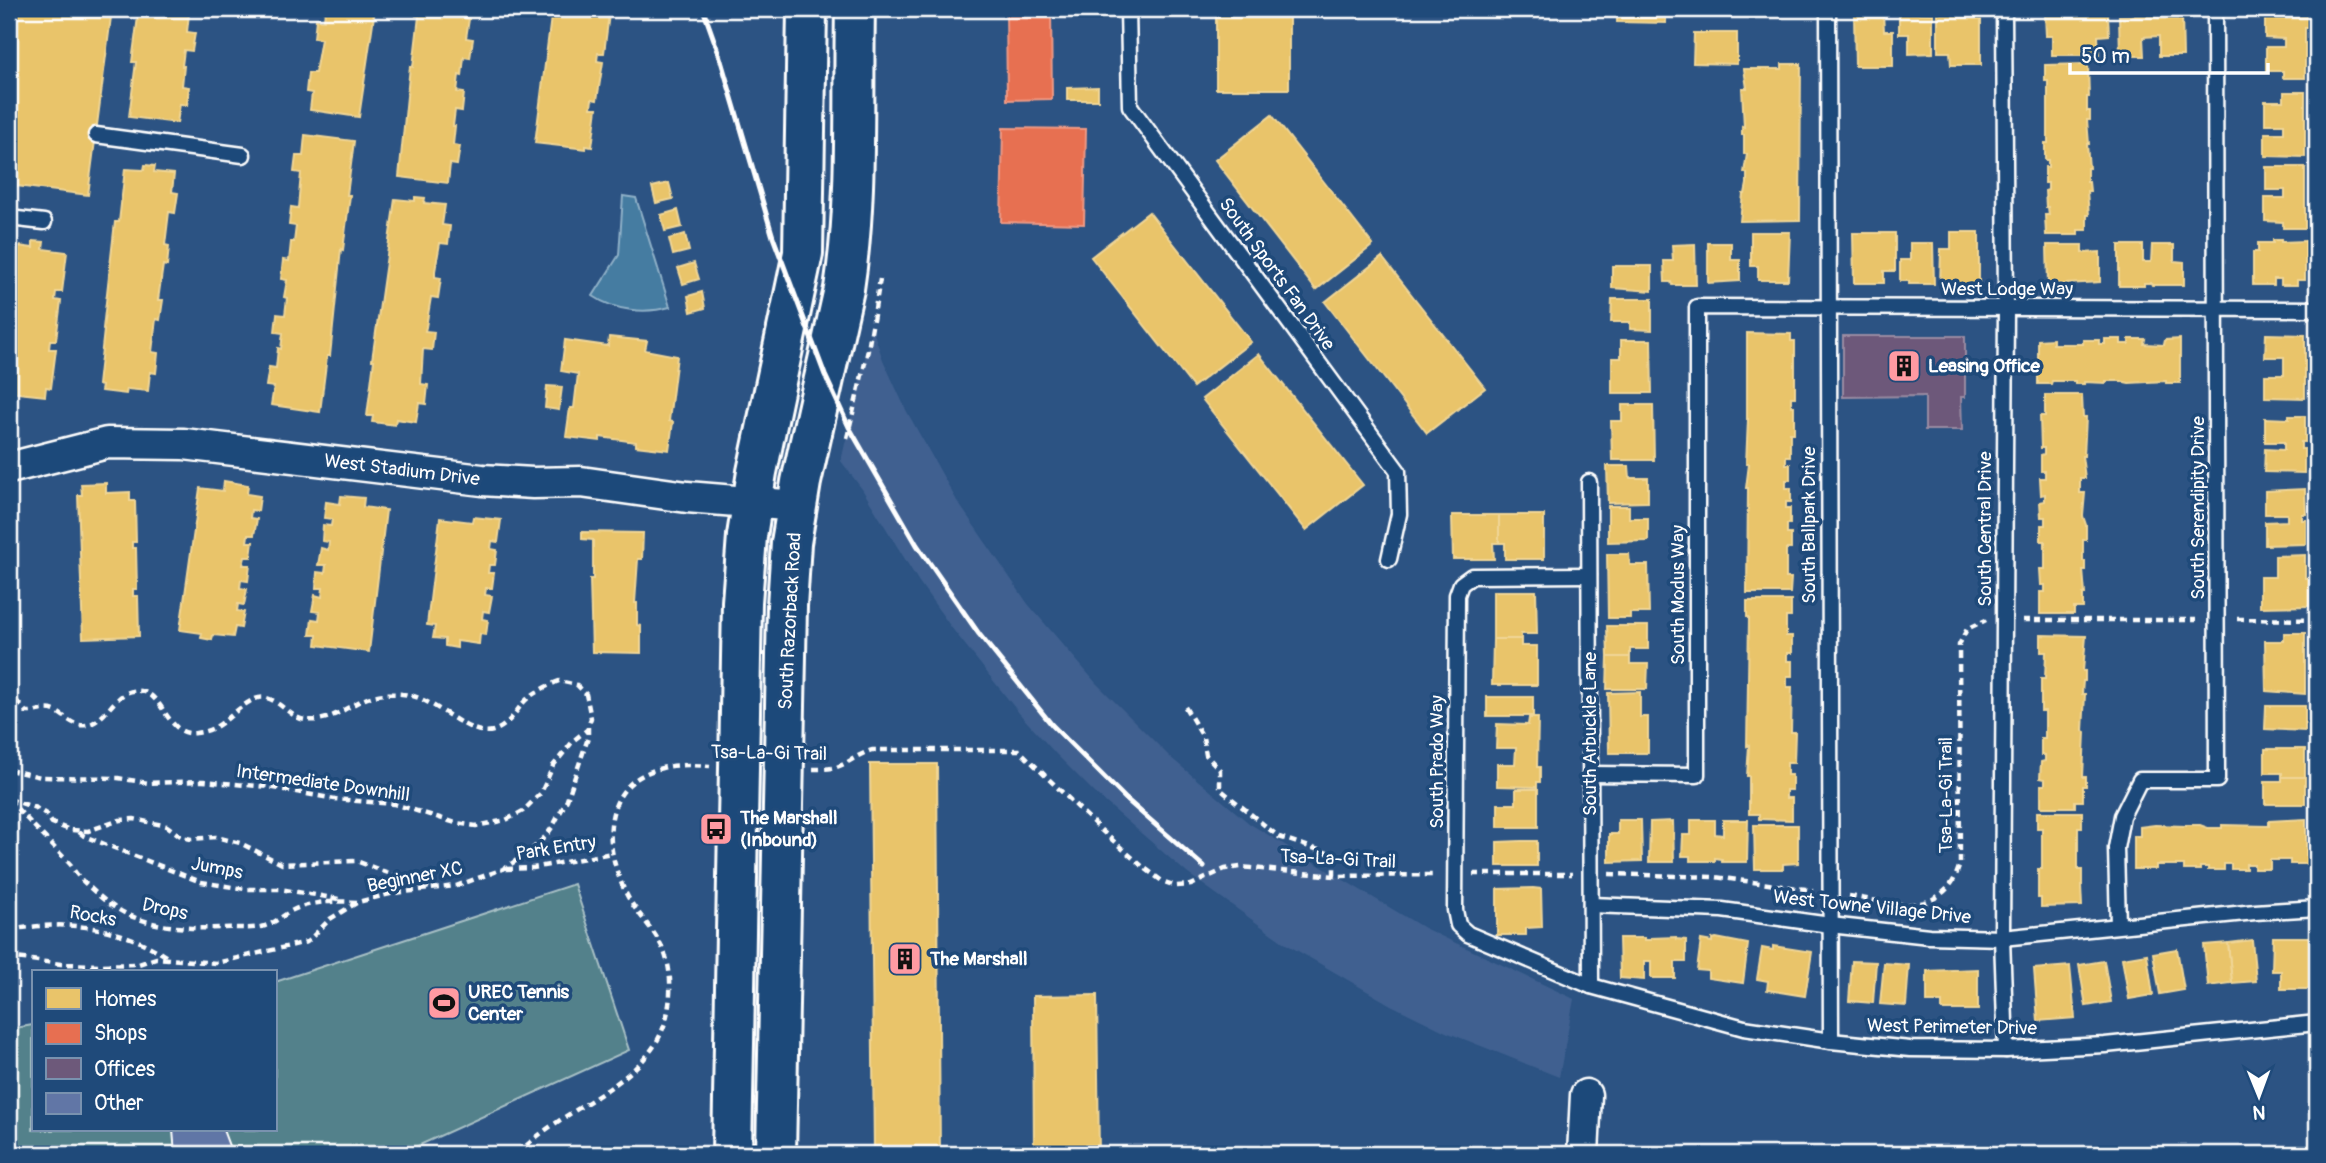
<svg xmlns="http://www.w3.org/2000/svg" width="2326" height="1163" font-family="Pangolin,sans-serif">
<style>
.built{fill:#406190}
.green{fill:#52818b;stroke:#a8c0c5;stroke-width:2}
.water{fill:#447ba1;stroke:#8fb0c7;stroke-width:2}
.homes{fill:#e9c46a;stroke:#f0d697;stroke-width:2}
.shops{fill:#e76f51;stroke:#ee9a85;stroke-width:2}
.offices{fill:#6d597a;stroke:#998ba2;stroke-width:2}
.building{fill:#6176a6;stroke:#fff;stroke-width:2}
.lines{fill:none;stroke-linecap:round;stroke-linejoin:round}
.lane-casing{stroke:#fff;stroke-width:19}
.street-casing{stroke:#fff;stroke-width:35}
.secondary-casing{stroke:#fff;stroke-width:44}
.path{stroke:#fff;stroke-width:4.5;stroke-dasharray:7 5;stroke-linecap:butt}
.lane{stroke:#1f4a7a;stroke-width:14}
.street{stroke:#1f4a7a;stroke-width:30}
.secondary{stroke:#1f4a7a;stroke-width:38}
.rail{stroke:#fff;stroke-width:5}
.labels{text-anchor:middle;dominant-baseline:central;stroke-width:7;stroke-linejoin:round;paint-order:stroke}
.street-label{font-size:19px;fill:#fff;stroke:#1f4a7a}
.poi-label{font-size:19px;font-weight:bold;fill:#fff;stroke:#1f4a7a;text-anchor:start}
</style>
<rect width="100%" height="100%" fill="#2c5383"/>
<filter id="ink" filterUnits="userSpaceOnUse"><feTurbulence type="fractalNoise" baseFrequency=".0143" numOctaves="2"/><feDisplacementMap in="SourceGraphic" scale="14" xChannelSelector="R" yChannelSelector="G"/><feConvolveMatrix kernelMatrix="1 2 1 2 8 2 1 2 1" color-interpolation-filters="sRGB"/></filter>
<g filter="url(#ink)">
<!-- built -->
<path class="built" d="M872 328 883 360 906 410 957 501 1028 604 1096 683 1170 757 1250 824 1424 928 1574 999 1559 1077 1446 1032 1391 1005 1286 944 1187 873 1095 793 1056 754 1019 713 951 627 919 582 862 489 841 461Z"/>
<!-- green -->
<path class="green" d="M574 884 629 1050 400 1154H9V1029L33 1025V1130H275V982Z"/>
<!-- water -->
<path class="water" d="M623 196 636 198 670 307C645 314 615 311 593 296L619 255Z"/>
<!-- homes -->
<g class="homes">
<path d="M9 9H112L88 195 9 185Z"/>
<path d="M139 9H192V14H189L187 32 195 33 192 51 184 50 182 66H184L182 86 189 87 187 105 180 104 177 123 129 117 136 62H132Z"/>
<path d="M325 9H375L359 117 310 110 312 93 306 92 308 73H315L321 39 314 38 316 19 324 20Z"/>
<path d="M417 9H468L466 18 469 19 466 38 473 39 470 58 464 57 462 76 459 75 457 92 464 93 462 111 455 110 453 126H455L453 145 460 146 457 165 450 164 448 183 399 177 410 66 413 67 419 16H416Z"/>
<path d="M552 9H602L601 13 609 14 604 53H598L597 61 603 62 597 100 592 99 591 108H597L592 147 586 146V149L535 143Z"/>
<rect x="1216" y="9" width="73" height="80"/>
<path d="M1617 9H1666V23L1617 22Z"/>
<path d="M1883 13 1884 31H1893V66H1855L1854 14Z"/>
<path d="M1899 13 1933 14V53L1909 54V34H1899Z"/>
<path d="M1938 14H1981V65H1951L1950 52H1938Z"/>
<path d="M2108 14 2109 35 2098 36 2099 55H2052V36H2046L2045 15Z"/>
<path d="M2182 15 2183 56H2159V36L2143 37 2144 56H2120L2119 16Z"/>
<path d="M2265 16H2308V28H2305V78H2283V71H2266V47H2284V39L2265 38Z"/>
<path d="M1694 33H1737V64L1693 63Z"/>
<path d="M1782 64H1801L1800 220 1740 221 1743 194H1745L1747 184V173H1744L1747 154H1744V135H1742V126L1744 127 1742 88H1747L1744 69H1782Z"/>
<path d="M2088 64 2089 97H2087V111H2090V120H2087L2089 144H2087L2089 168H2087V182H2089L2090 191H2087L2089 215H2087V230H2078V235H2046L2045 215H2049L2048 207H2046L2045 191 2048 190V183H2045V167H2048V160H2045V143H2048V81H2045V65Z"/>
<path d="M1098 87V100H1067V88Z"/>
<path d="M2284 92H2305V157L2265 156V133H2284V124H2265V101H2284Z"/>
<path d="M1272 115 1373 245 1316 290 1215 160Z"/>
<path d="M305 135 354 141 347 195H350L343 250 341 249 330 356H327L320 412 271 405 274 387 266 386 269 367 276 368 278 348 281 349 283 333 275 332 277 314 285 315 287 298 284 297 287 280 281 279 283 260 289 261 291 242H294L296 226 289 225 291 207 298 208 301 173 294 172 296 156H303Z"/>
<path d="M145 165 155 166 154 172 174 174 172 192 178 193 175 213 169 212 165 245 169 246 167 266 163 265 158 300H163L160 320 156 319 152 352 158 353 156 373 150 372 148 391 127 389 126 394 101 391 102 386 98 385 104 330 103 329 115 222H119L125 169 144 170Z"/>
<path d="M2266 167H2305V228H2283V222L2265 221V198H2285V190H2266Z"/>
<path d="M669 183 673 199 656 203 652 187Z"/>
<path d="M415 197 425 198 424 203 445 205 442 225 450 226 448 244 440 243 435 271V277L441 278 438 298 431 297 426 327 425 331 434 332 432 350 423 349 421 384 428 385 426 404 419 403 416 422 396 419 395 425 372 422 373 416H367L374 360H372L395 199 415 201Z"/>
<path d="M678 210 682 227 665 231 661 215Z"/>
<path d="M1149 212 1251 342 1193 387 1091 257Z"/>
<path d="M1751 232H1790L1788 280H1758V266H1751Z"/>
<path d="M1951 232H1979V285H1940L1941 249H1951Z"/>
<path d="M1853 233H1895V271H1884V283H1854Z"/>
<path d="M685 234 689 251 673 255 669 239Z"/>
<path d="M2273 240H2281V242L2305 241V280H2297V285H2281V279H2274V285H2253V252H2258V243H2273Z"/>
<path d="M33 241 44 242 43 249 67 252 62 292H56L55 300 61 301 56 340H50L49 349H56L51 388 46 387 45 396 9 392V264L11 245 33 248Z"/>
<path d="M1708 243H1731V260H1740V281L1708 283Z"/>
<path d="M1910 243H1933L1934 284H1909V281H1900V260H1910Z"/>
<path d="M1695 244 1696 285H1672L1671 282H1665L1664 261H1673L1672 245Z"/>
<path d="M2047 245H2082V253L2100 252V282L2048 285Z"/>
<path d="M2119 245H2143V262H2151L2152 245H2174V261L2184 262V285H2152L2151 283H2144V286H2119Z"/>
<path d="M1382 257 1485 388 1427 433 1325 302Z"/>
<path d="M694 263 699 279 683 284 678 268Z"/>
<path d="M1612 266H1652V291L1612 288Z"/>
<path d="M702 292 705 308 691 312 688 296Z"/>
<path d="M1612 299H1652V330L1630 329V322H1611Z"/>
<path d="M1747 333 1791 334V341H1795V397H1791V406H1794V433H1790V456H1786V464H1790V480H1786V488H1791V502H1786V508H1790V524H1787V534H1791V549H1786V578H1791L1790 593H1747L1748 488H1746L1749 464H1746L1748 419H1747Z"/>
<path d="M2266 334 2305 335V398L2265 397V375H2284V357H2265Z"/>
<path d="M609 337 647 341 645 350 677 356 669 421 673 422 669 450 636 446V442L600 437V441L566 437 570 408H574L578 374 561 371 565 340 608 346Z"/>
<path d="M2053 339V344H2083V340H2099V344H2105V339H2121V344H2129V339H2145L2144 344 2164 345 2165 340 2180 339V383H2166V381L2129 383 2120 381H2106V383L2084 382V384H2075V381H2052L2051 384H2038V340Z"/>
<path d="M1621 340H1651L1652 393H1612V358H1621Z"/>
<path d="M1259 354 1363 485 1306 530 1202 399Z"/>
<path d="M547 386 562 387 559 410 545 408Z"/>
<path d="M2045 395H2082L2083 417H2086L2084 456H2082L2085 478H2080V493H2085L2083 516 2086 525V540H2083V561H2085V570H2083L2085 594H2083V608H2074V614H2040V592H2045V585H2041L2040 569H2045V541H2041V525H2045V517H2041L2040 502 2045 501V494L2041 495 2040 478H2045V471H2041V455L2044 454V448H2041L2040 416H2045Z"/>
<path d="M1622 405H1653L1654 460H1612L1611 421H1622Z"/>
<path d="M2289 416H2305V442H2301V449H2304V473L2264 472 2265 449 2284 450V442H2265V418L2289 419Z"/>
<path d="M1607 466H1629L1630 478H1648V502L1608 503Z"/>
<path d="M224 481 248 485 247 494 260 496 258 511 251 510 250 518 257 519 254 535H248L247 542H253L251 557H245L243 565H250L248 581 241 580 240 588 247 589 244 605 238 604 237 611 244 612 241 628 235 627 233 637 213 635 212 640 201 638 202 633 180 630 200 488 223 491Z"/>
<path d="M106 483V493L130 492V501H135L136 542H132V548H136L137 589H133V596H138L139 636 83 638 78 495H82L81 484Z"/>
<path d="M2305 489 2306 514H2302V520H2306V544L2265 545V522L2287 521V514H2265V491Z"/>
<path d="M341 496 364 498 363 507 386 510 369 652 316 645 317 635H310L312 619 319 620 320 612 312 611 315 595 322 597 323 588H316L317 572 325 573 326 565H318L321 548 328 550 329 542 322 541 323 525 331 526 332 519 324 518 326 502 340 504Z"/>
<path d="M1608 506H1629V518H1648V541L1608 542Z"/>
<path d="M1452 515H1499V543H1493L1494 559H1453Z"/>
<path d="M1499 515H1544V559H1505V543H1499Z"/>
<path d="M473 517 501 520 498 542 492 541 491 549 497 550 495 565H489L488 573H494L492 588H486L485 595 492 596 489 612 483 611 482 619 488 620 486 635 480 634 479 644 457 641V648L445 646V639L433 638 435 626 427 625 440 518 472 522Z"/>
<path d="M9 521 11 640H9Z"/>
<path d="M582 532 643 533 642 559H638L635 603H637V625L641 626V653L592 652 590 579H593V540L582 539Z"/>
<path d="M1607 554H1629L1630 565H1648L1649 613H1630V618H1608Z"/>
<path d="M2305 555V578H2309V606L2260 607V577H2275V556Z"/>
<path d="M1493 591H1536L1537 634H1521V639H1493Z"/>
<path d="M1747 601H1791V617H1786V636H1792V653H1787V661H1792V676H1787V687H1792L1791 732H1795L1794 763H1787V775H1792V790H1786V798H1792V820L1759 819V814H1749V776H1747L1749 745 1747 746 1749 617H1747Z"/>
<path d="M1607 626H1648V649H1630V657H1608Z"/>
<path d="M2284 633H2305V694L2266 691 2265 641H2284Z"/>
<path d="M2041 635 2086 636 2083 671H2085V681H2083L2082 694H2085L2083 731 2085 732 2083 777H2086V786H2083V801H2075V807H2041V785H2045V779L2040 778 2041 762 2045 761V755H2041V738H2045V711H2041V679H2045L2046 652H2041Z"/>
<path d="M1493 639H1521V646H1537V685H1492Z"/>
<path d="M1608 657H1630V664H1648L1647 689H1607Z"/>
<path d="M1640 692V717H1648V753H1609L1608 693Z"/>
<rect x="1487" y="697" width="46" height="19"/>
<path d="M2266 706H2305V731L2265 729Z"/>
<path d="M1529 718H1538L1537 767H1540V782H1537V787L1497 786V764H1515L1516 748H1496L1497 724 1528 725Z"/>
<path d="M2265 749H2305V777H2282V773H2265Z"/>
<path d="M870 764H937L940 1154H874Z"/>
<path d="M2282 777H2305V804H2265V781H2282Z"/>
<path d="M1516 789H1538V827H1498V804H1516Z"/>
<path d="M2037 812H2082V827H2078V870H2082V885H2081L2082 906 2041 907V898H2038V869H2042V828H2037Z"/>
<path d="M2306 819V864H2290V860H2270V869H2254V864H2246V869H2231V864H2224V870H2208V867H2200V870H2184V865H2156V869H2134V836H2140V827L2155 825 2186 826V825H2200L2208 828H2222V825L2269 826V821Z"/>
<path d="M1618 820H1641L1642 861 1609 862V834H1618Z"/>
<path d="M1691 820H1715V834L1723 835V820H1748L1747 862H1722V859L1715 858V861H1690V856H1682L1683 835H1691Z"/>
<path d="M1673 821 1674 862H1649L1650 822Z"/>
<path d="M1754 825H1798V863L1783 864V869H1755Z"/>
<path d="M1521 841H1537V866H1497V842Z"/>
<path d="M1533 888 1541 889 1542 927 1526 928V935H1497V889Z"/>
<path d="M1676 937V939L1686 940V962H1675V978H1651V961H1644V980L1620 978 1619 938H1645V940H1651V938Z"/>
<path d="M2273 937H2311V989H2281V971H2272Z"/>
<path d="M1716 938 1748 944 1743 983 1708 978V971L1697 970 1701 940 1712 942V939Z"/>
<path d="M2252 940 2256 981 2232 983 2228 943Z"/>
<path d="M2228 943 2232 983 2208 986 2204 945Z"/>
<path d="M1773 946 1812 952 1805 996 1767 990 1768 981 1757 979 1762 948 1773 950Z"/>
<path d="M2177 949 2184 990 2160 994 2153 953Z"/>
<path d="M2147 954 2153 995 2129 999 2122 958Z"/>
<path d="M1852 961 1876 962 1873 1003 1849 1001Z"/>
<path d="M2104 961 2111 1002 2086 1006 2079 965Z"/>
<path d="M1884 963 1909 965 1906 1006 1880 1004Z"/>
<path d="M2070 966 2075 1018 2038 1021 2034 969Z"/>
<path d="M1978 969V1010H1942V1002H1927V971Z"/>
<path d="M1097 995 1099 1154H1034L1033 996Z"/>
</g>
<!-- shops -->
<g class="shops">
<path d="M1006 9H1051L1052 99 1007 100Z"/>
<path d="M1003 128 1086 129 1084 224 1001 222Z"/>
</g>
<!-- offices -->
<path class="offices" d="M1843 336H1965V397H1961L1962 430H1925V396L1843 397Z"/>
<!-- building -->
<path class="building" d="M173 1130H223L232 1154H175Z"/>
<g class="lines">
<defs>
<g id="lane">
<path d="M1128 9 1130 106 1398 471 1399 514 1389 559"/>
<path d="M1828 9 1831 1041"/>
<path d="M2004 9 2006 308 2002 938 2006 1050"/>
<path d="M96 135 243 155"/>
<path d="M9 218 44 222"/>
<path d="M1589 482 1591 986"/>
<path d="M1589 575 1472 576 1461 584 1457 595 1455 910 1458 925 1468 934 1591 986 1744 1028 1831 1041 1910 1049 2006 1050 2105 1045 2317 1023"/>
<path d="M1590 774 1697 775V307L2317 309"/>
<path d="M1591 905 1722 910 1830 925 1929 936 2002 938 2255 912 2317 908"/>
<path d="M2118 925 2116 848 2122 816 2140 780H2217L2215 9"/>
</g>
<g id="street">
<path d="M9 468 107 443 184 444 482 480 533 483 581 482 687 497 797 506"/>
<path d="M1583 1154 1586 1095"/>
</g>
<g id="secondary">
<path d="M732 1154 742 602 747 536 757 472 803 253 807 9"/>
<path d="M776 1154 787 606 791 543 801 482 844 289C858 197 853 102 855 9"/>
</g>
</defs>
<!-- lane casing -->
<use href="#lane" class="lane-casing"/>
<!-- street casing -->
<use href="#street" class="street-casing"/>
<!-- secondary casing -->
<use href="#secondary" class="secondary-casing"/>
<!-- path -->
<g class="path">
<path d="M847 438 868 350 880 279"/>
<path d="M2237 619 2317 620"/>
<path d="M2023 620H2196"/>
<path d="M9 692 26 712C37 713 46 706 57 712 68 718 75 729 90 724 109 718 116 687 141 691 165 695 167 737 196 733 224 730 232 709 255 699 275 691 287 718 306 720 329 723 346 707 365 699 376 694 390 693 402 694 433 695 467 738 493 731 507 727 514 714 523 703 532 693 547 686 559 681L577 685 586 694 591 718 588 726V738L567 800 553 826 546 836 528 853 503 869 456 886 394 893 358 902 330 919 307 942 216 963 156 958 139 964 98 965 61 964 9 957"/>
<path d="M1185 707 1203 737 1206 755 1220 770V789L1279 837 1334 855V876"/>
<path d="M813 769C847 770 844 760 872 750H1019L1101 830 1142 866 1162 881 1176 886 1191 885 1225 869 1241 867 1334 876 1436 875"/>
<path d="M9 770 41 777 118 778 148 783 203 781 268 787 335 799 394 804 456 823 476 826 506 820 523 811 541 793 553 766 574 740 588 729"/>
<path d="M9 799 36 808 46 814 52 823 70 830 88 831 120 820 134 819 167 826 182 837 191 839 216 837 240 843 282 864 356 861 429 888"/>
<path d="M9 800 71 865C77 877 86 884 96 893 133 927 174 929 222 928 237 927 250 930 265 926 275 923 283 915 293 910 313 901 336 901 357 902"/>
<path d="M79 832 84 836 201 882 245 889H280L339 899"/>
<path d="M506 869 533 868 612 853"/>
<path d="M1473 874H1572"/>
<path d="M1609 874 1715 877 1813 890"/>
<path d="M1849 896C1884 901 1926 917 1951 884 1955 879 1958 870 1960 864L1959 645 1967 629 1986 620"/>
<path d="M9 930C65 920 120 925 167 957"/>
<path d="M518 1154C558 1110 639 1087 662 1031 671 1010 673 979 666 957 659 934 641 919 629 899 603 852 597 783 662 768 678 764 694 765 710 766"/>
</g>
<!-- lane -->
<use href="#lane" class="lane"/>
<!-- street -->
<use href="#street" class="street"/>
<!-- secondary -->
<use href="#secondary" class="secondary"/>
<!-- rail -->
<path class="rail" d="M703 9 719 54 773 237 825 375 849 427 917 545 979 634 1052 725 1126 799 1204 867"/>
</g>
</g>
<!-- icons -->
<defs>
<symbol id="building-square" viewBox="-11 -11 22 22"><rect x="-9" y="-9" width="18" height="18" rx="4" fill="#ff9aa2" stroke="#1f4a7a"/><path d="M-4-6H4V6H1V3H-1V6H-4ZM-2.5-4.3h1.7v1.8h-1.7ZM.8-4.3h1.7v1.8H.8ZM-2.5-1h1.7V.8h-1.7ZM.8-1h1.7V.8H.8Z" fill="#111"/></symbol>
<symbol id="bus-square" viewBox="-11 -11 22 22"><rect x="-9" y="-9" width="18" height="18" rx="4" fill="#ff9aa2" stroke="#1f4a7a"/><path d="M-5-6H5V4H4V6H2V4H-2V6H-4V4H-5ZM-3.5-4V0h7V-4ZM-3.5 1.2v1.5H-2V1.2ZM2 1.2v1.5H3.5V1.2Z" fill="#111"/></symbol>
<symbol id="stadium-square" viewBox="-11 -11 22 22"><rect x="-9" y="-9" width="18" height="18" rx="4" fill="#ff9aa2" stroke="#1f4a7a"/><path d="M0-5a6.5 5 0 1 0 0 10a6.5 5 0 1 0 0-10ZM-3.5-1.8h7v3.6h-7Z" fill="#111"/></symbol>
</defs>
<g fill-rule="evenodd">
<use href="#building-square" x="1885" y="347" width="38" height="38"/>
<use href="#bus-square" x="697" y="810" width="38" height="38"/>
<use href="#building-square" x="886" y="940" width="38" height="38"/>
<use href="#stadium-square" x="425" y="984" width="38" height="38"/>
</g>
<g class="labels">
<!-- street labels -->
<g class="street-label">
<text transform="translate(1277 274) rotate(54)">South Sports Fan Drive</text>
<text x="2007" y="289">West Lodge Way</text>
<text transform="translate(402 470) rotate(7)">West Stadium Drive</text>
<text transform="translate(2198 508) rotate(-90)">South Serendipity Drive</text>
<text transform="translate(1809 525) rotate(-90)">South Ballpark Drive</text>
<text transform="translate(1985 529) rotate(-90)">South Central Drive</text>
<text transform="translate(1678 595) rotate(-90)">South Modus Way</text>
<text transform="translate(790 621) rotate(-87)">South Razorback Road</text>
<text transform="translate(1590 734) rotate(-90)">South Arbuckle Lane</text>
<text transform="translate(769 753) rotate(1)">Tsa-La-Gi Trail</text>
<text transform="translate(1437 762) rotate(-90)">South Prado Way</text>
<text transform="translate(323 783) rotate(8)">Intermediate Downhill</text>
<text transform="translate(1946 795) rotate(-90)">Tsa-La-Gi Trail</text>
<text transform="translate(556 848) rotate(-9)">Park Entry</text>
<text transform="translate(1338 859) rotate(3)">Tsa-La-Gi Trail</text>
<text transform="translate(217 868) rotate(11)">Jumps</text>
<text transform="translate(415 877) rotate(-11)">Beginner XC</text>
<text transform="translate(1872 907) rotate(6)">West Towne Village Drive</text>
<text transform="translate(165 909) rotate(12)">Drops</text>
<text transform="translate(93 916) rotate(10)">Rocks</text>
<text transform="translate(1952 1027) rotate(1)">West Perimeter Drive</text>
</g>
<!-- poi labels -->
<g class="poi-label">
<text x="1928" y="366">Leasing Office</text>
<text x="740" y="818">The Marshall<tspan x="740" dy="22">(Inbound)</tspan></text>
<text x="930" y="959">The Marshall</text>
<text x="468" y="992">UREC Tennis<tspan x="468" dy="22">Center</tspan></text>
</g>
</g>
<!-- margin -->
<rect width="2326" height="1163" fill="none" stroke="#1f4a7a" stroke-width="35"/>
<rect x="18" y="18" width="2291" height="1128" fill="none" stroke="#fff" stroke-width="2.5" filter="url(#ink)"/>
<!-- legend -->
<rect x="32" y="970" width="245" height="161" fill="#1f4a7a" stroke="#7992af" stroke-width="2"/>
<rect x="46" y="988" width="35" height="21" fill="#e9c46a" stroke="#7992af" stroke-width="2"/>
<text x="94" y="1006" font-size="21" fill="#ffffff">Homes</text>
<rect x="46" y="1023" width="35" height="21" fill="#e76f51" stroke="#7992af" stroke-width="2"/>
<text x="94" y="1040" font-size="21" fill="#ffffff">Shops</text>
<rect x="46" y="1058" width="35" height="21" fill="#6d597a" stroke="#7992af" stroke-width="2"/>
<text x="94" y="1076" font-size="21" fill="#ffffff">Offices</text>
<rect x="46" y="1093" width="35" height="21" fill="#6176a6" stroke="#7992af" stroke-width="2"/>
<text x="94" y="1110" font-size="21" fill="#ffffff">Other</text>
<!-- north arrow -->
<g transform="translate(2259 1096) rotate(179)" stroke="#1f4a7a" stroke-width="5" paint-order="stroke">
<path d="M0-5L12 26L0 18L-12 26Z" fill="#ffffff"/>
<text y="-10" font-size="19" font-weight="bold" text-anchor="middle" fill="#ffffff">N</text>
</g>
<!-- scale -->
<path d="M2070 63v10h198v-10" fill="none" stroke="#ffffff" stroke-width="3.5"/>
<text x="2081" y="63" font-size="21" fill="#ffffff" stroke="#1f4a7a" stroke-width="5" paint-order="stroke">50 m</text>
</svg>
